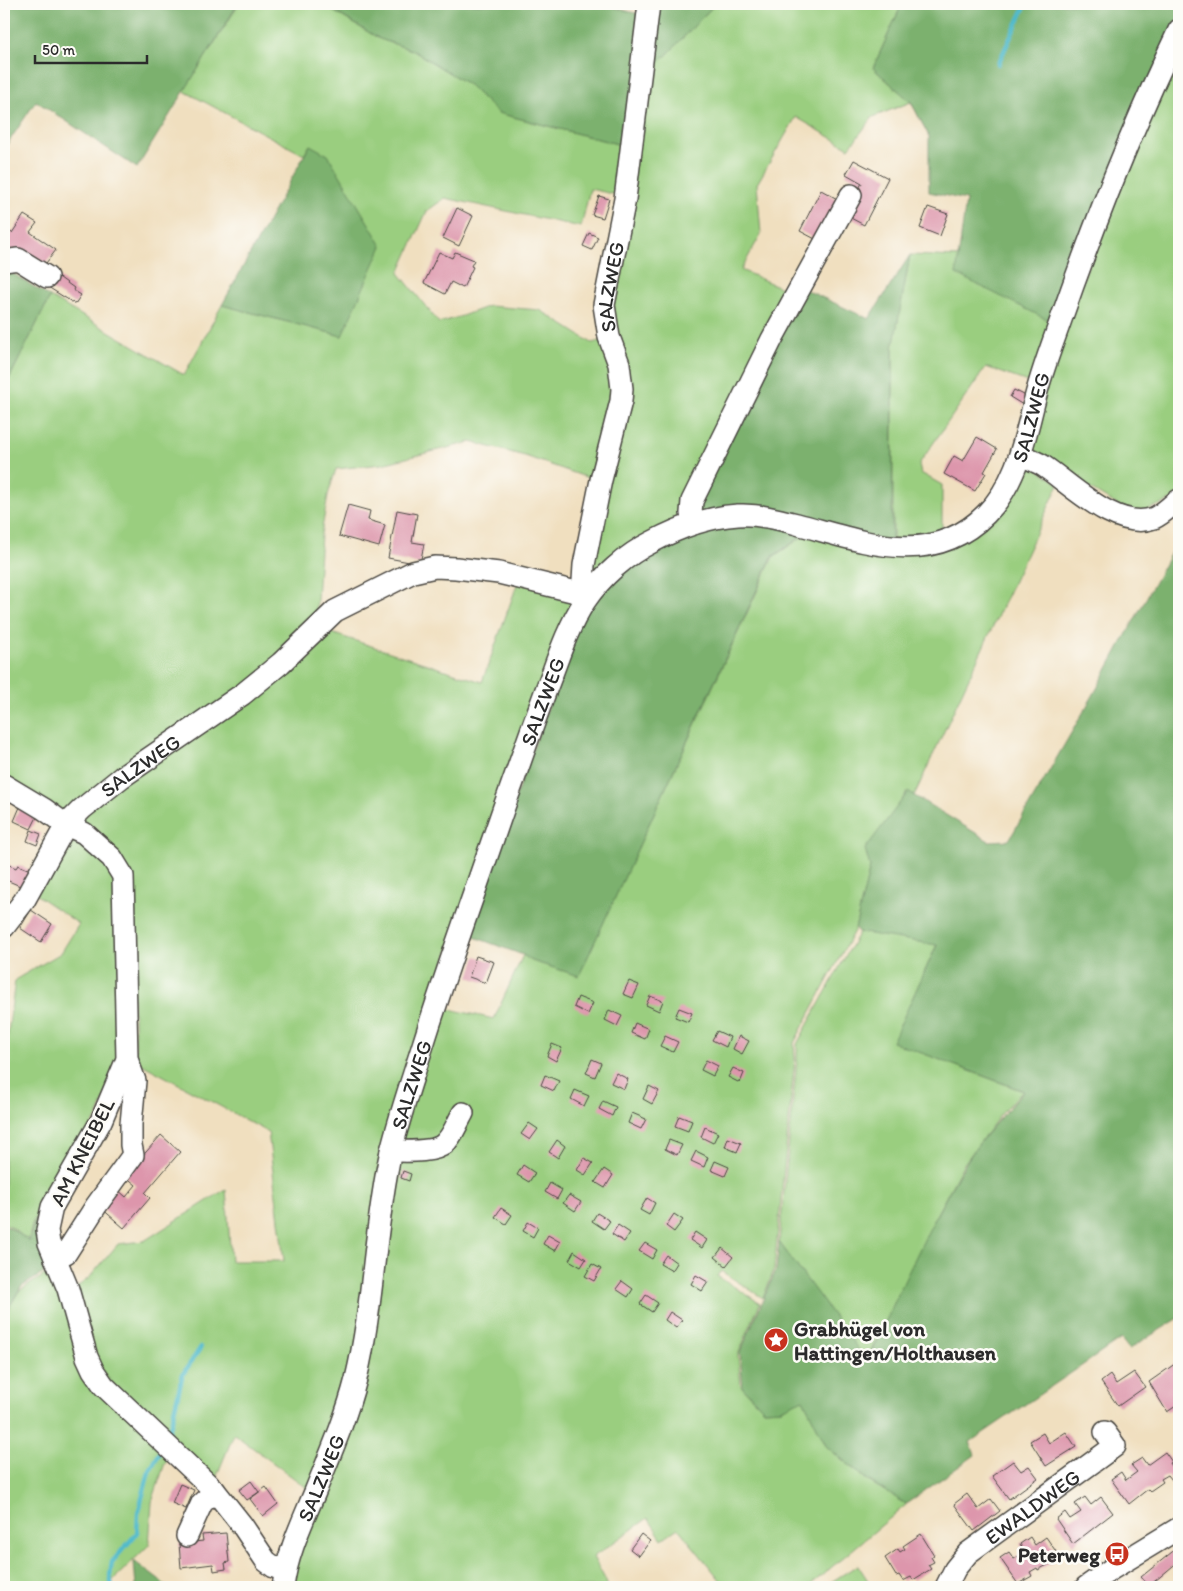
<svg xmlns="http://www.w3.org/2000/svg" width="1183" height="1591" font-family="Itim,sans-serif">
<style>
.green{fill:#9ace7f;stroke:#627c55}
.forest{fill:#7bb16e;stroke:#536e4c}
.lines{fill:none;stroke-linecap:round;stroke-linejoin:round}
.stream{stroke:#4fbacb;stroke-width:4.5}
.building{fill:#dd96ac}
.minor-casing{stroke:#494641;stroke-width:24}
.minor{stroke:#fff;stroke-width:21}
.labels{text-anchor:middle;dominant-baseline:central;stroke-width:5;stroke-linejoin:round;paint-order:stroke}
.street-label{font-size:21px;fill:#2b2b2b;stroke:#fdfcf7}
.poi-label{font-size:21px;font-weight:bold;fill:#2b2b2b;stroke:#fdfcf7;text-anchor:start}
</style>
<rect width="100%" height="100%" fill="#fdfcf7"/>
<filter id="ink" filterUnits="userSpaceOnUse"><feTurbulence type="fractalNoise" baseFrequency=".02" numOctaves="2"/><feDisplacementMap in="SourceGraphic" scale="10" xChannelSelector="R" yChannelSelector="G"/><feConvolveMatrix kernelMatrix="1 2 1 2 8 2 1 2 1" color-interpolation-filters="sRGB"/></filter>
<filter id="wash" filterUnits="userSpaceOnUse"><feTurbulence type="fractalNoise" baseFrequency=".0096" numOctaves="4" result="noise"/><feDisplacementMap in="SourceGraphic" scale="20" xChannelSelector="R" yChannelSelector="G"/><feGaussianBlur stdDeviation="1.12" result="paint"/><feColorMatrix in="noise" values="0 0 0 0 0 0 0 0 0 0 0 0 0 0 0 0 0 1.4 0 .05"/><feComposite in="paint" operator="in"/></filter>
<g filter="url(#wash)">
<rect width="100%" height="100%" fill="#f0dfbf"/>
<!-- green -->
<g class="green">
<path d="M239 4H321L380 39 412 50 469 85 498 113 629 147 622 196 590 189 581 227 445 198 427 211 399 273 439 323 462 316 489 306 540 310 592 343 607 339 616 364 597 481 525 456 471 442 382 464 336 469 328 495 321 534 316 616 322 630 482 682 518 582 574 600 431 1000 349 1381 310 1490 234 1434 213 1485 106 1386 72 1291 90 1277 118 1244 144 1241 226 1189 231 1261H284L268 1132 136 1061 127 874 4 780V389L50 297 184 375 222 305 342 336 310 145 304 155 184 91Z"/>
<path d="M715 4H902L873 68 911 102 929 136 911 102 873 117 849 148 796 117 757 184 761 234 741 270 795 294 679 526 589 584 623 401 607 304 641 82Z"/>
<path d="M1179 46V497L1134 515 1027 451 1060 334Z"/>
<path d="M910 255 959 257 1054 323 1033 384 986 367 919 464 921 473 942 485V537L893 542V348Z"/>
<path d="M1027 461 1059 484 914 796 907 792 870 850V867L855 929 794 1043 795 1059 774 1270 763 1298 721 1271 717 1276 760 1303 738 1355 741 1386 764 1410 781 1409 803 1398 827 1447 868 1481 907 1504 808 1587H726L678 1528 662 1539 648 1518 593 1557 605 1579 608 1587H291L293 1573 346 1429 396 1149 440 1007 494 1019 523 955 532 961 579 975 773 557 805 535 941 548Z"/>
<path d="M77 835 118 880 120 1061 97 1117 33 1222 28 1241 12 1227 4 1224V1062L15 981 18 978 61 953 79 924 35 894 67 839Z"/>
<path d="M859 932 937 944 893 1042 1023 1091 1001 1114 963 1165 933 1221 934 1223 866 1361 779 1242 797 1059V1044Z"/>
<path d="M56 1268 80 1344 171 1453 164 1466 152 1502 149 1545 106 1587H4V1316L19 1291Z"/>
<path d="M858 1565 872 1587H823Z"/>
</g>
<!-- forest -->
<g class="forest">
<path d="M4 4H238L137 168 36 101 4 149Z"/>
<path d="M322 4H603L649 17 651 4H715L641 82 629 147 498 113 469 85 412 50 380 39Z"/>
<path d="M902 4H1179V23L1054 323 956 274 966 200 929 192V136L911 102 873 68Z"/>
<path d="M310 145 328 155 382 246 342 336 222 305Z"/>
<path d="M910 255 893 348 892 543 817 526 772 557 579 976 532 961 523 955 466 934 589 594 664 542 693 503 802 288 869 319Z"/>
<path d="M4 268 50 297 4 389Z"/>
<path d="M1179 538V1318L1129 1349 1121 1339 970 1442 975 1455 906 1504 869 1481 827 1447 803 1399 781 1409 764 1410 743 1388 740 1353 776 1270 779 1242 867 1361C898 1296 927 1227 964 1166 980 1139 1003 1115 1024 1091L892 1042 937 945 858 932 855 929 870 867 865 849 908 792 989 841 1009 840 1095 692Z"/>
<path d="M57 1182 55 1266 21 1287 4 1316V1226L11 1228 29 1241 34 1223Z"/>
<path d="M134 1561 168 1587H136Z"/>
</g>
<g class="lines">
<!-- stream -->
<g class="stream">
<path d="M998 64 1026 4"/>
<path d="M168 1436 183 1374 201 1347"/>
<path d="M112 1587 110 1575 112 1562 137 1533 138 1513 149 1472 160 1452"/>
</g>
</g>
<g id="blocks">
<!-- building -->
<g class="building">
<path d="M854 160 888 178 864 225 845 215 862 183 846 174Z"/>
<path d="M821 190 841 201 819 241 800 231Z"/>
<path d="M599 196 609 199 603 218 592 215Z"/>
<path d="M928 207 948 214 940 236 920 228Z"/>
<path d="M457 208 473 216 459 246 443 238Z"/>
<path d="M24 215 37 223 30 232 56 250 43 267 4 246V228L12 233Z"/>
<path d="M589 233 598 237 592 250 583 246Z"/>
<path d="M439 252 452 258 455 252 474 260 471 266 473 267 463 288 451 282 445 294 424 283Z"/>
<path d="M56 275 74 288 73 290 81 295 75 304 48 287Z"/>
<path d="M1014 390 1028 397 1023 405 1010 397Z"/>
<path d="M977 437 997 449 984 472 986 473 975 491 944 474 954 456 963 461Z"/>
<path d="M348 505 370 511 368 520 385 525 379 547 339 536Z"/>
<path d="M397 510 417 514 412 542 424 544 420 564 388 558Z"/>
<path d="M20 807 38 815 31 829 14 821Z"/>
<path d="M31 830 41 834 37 845 27 841Z"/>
<path d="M7 864 16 868 18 865 35 872 27 889 4 879V871Z"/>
<path d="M31 910 52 924 41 942 20 928Z"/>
<path d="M476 956 494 962 486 983 469 977Z"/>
<path d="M629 981 639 985 633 998 623 994Z"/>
<path d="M650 996 663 1001 659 1011 646 1005Z"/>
<path d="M578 997 593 1003 588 1014 574 1007Z"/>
<path d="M679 1008 692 1013 688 1022 675 1017Z"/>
<path d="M609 1010 622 1016 617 1026 605 1020Z"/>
<path d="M635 1023 649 1029 645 1039 631 1033Z"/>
<path d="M717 1031 730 1037 726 1047 712 1040Z"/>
<path d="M665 1036 678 1042 673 1052 660 1046Z"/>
<path d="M739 1036 749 1041 742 1054 733 1049Z"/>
<path d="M552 1044 562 1048 556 1061 547 1056Z"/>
<path d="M592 1059 601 1063 595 1077 586 1073Z"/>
<path d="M706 1060 718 1066 713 1076 701 1070Z"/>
<path d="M733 1068 744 1073 740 1083 728 1077Z"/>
<path d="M616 1073 628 1079 624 1089 611 1083Z"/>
<path d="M545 1075 559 1081 554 1091 541 1085Z"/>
<path d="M649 1086 659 1091 652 1104 643 1099Z"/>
<path d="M575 1090 589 1096 584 1106 571 1099Z"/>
<path d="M603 1101 616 1107 612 1116 599 1109Z"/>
<path d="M632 1113 646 1119 641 1129 628 1123Z"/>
<path d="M679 1116 692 1121 688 1131 675 1126Z"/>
<path d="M529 1123 538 1129 530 1140 521 1134Z"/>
<path d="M705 1127 718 1133 713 1143 701 1137Z"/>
<path d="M161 1135 180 1152 145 1193 150 1198 124 1228 100 1207 116 1188 126 1197 136 1185 125 1176Z"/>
<path d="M728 1138 741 1143 737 1152 725 1147Z"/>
<path d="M557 1140 565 1146 558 1158 549 1152Z"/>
<path d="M669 1140 682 1145 677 1155 665 1149Z"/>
<path d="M696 1151 708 1157 704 1167 691 1161Z"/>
<path d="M584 1158 593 1163 585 1175 577 1170Z"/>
<path d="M715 1161 729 1167 725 1176 711 1170Z"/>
<path d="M523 1165 535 1173 529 1182 517 1175Z"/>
<path d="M604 1169 613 1175 605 1188 595 1182Z"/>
<path d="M403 1171 411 1174 409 1181 401 1178Z"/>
<path d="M550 1183 562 1190 557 1199 545 1192Z"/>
<path d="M569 1195 581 1202 575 1211 563 1203Z"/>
<path d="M647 1198 655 1203 649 1215 640 1210Z"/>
<path d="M501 1208 512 1215 506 1224 495 1217Z"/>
<path d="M597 1213 610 1221 604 1229 592 1221Z"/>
<path d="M674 1214 683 1220 674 1232 666 1226Z"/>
<path d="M528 1222 538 1228 533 1237 523 1231Z"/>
<path d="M618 1225 630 1233 624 1242 612 1234Z"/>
<path d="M695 1232 707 1240 702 1248 690 1240Z"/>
<path d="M548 1235 560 1242 555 1251 543 1244Z"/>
<path d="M645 1243 657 1250 652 1259 639 1251Z"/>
<path d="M722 1248 733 1257 726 1266 715 1257Z"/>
<path d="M574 1251 586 1259 581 1267 569 1260Z"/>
<path d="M666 1255 677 1263 672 1271 660 1264Z"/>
<path d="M592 1264 601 1269 594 1281 585 1276Z"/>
<path d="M696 1275 708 1282 702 1291 691 1284Z"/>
<path d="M622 1281 633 1289 628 1297 616 1289Z"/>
<path d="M646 1295 658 1303 652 1312 640 1304Z"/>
<path d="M670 1312 682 1320 676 1328 665 1320Z"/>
<path d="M1179 1361V1404L1167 1412 1149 1382Z"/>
<path d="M1134 1372 1145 1387 1118 1406 1101 1382 1110 1375 1116 1384Z"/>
<path d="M1066 1432 1076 1447 1046 1466 1030 1441 1043 1433 1049 1443Z"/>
<path d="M1165 1452 1172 1462 1170 1463 1178 1475 1172 1480 1168 1475 1161 1479 1163 1482 1150 1491 1148 1489 1129 1504 1111 1479 1121 1472 1126 1480 1137 1472 1131 1465 1142 1458 1147 1465Z"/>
<path d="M1013 1461 1021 1471 1029 1466 1038 1478 1009 1499 992 1476Z"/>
<path d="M251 1481 259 1492 247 1500 239 1490Z"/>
<path d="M180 1484 194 1490 186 1509 172 1503Z"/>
<path d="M266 1487 278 1504 263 1516 250 1499Z"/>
<path d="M967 1494 978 1509 991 1499 1000 1511 974 1531 954 1504Z"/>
<path d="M1085 1497 1091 1505 1101 1497 1113 1513 1073 1544 1056 1519 1065 1512 1070 1519 1081 1512 1075 1504Z"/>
<path d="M226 1533 229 1562 225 1563 226 1569 214 1571 213 1564 181 1568 179 1544 203 1541 202 1535Z"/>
<path d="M641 1534 650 1541 639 1556 630 1549Z"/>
<path d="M921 1534 934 1555 931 1557 934 1562 928 1565 931 1569 913 1580 911 1577 903 1581 899 1575 896 1576 885 1558 898 1549 900 1552 905 1549 903 1546Z"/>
<path d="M1030 1537 1035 1545 1046 1537 1057 1553 1050 1558 1053 1562 1038 1570 1037 1568 1030 1572 1032 1576 1018 1584 1000 1558 1009 1552 1014 1559 1025 1552 1020 1544Z"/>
<path d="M1177 1548 1179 1552V1561L1149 1586 1141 1577Z"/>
</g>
</g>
</g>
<g filter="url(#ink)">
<use href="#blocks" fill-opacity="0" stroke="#494641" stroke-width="1"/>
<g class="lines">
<defs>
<g id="minor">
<path d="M4 261 18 259 47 277"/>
<path d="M1021 455C1027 458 1035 461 1042 465 1070 483 1116 532 1154 518 1163 514 1171 505 1179 500"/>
<path d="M693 524 691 513 692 501 772 339 851 195"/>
<path id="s1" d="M588 595 583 581 584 565 601 480 621 401 622 389 619 364 609 337 604 305 625 199 649 4"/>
<path d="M4 785 44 809 66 825 84 833 112 858 123 876 127 1059 101 1121 52 1207 47 1230 49 1243 68 1289 87 1357 93 1370 104 1386 215 1491 242 1525 266 1561 274 1567 285 1571"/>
<path id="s2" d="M4 927 24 901 66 825 82 809 122 777 243 694 281 663 335 611 413 572 435 567 456 568 499 573 588 595"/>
<path d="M391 1151C405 1151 434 1153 444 1144 453 1136 457 1123 463 1113"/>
<path d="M55 1258 66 1253 96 1206 133 1155 131 1145V1124L135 1081 127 1059"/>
<path d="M187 1536 202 1503 215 1491"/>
<path id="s3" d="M283 1587C287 1554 302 1523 315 1492 330 1455 346 1418 356 1379 374 1304 374 1226 391 1151 400 1115 412 1080 423 1045 448 965 477 886 504 807 520 763 535 718 552 674 561 649 570 624 585 601 601 577 626 555 652 542 678 528 708 517 738 515 758 514 778 519 797 524 862 541 931 570 986 514 1018 482 1025 436 1036 395 1042 372 1050 350 1058 328 1093 227 1132 127 1179 30"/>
<path id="s4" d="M946 1587 955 1569 968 1553 1115 1446 1105 1432"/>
<path d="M1086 1587 1110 1570 1179 1528"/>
</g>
</defs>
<!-- minor casing -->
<use href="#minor" class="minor-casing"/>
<!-- minor -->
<use href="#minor" class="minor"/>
</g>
</g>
<!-- icons -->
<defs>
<symbol id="sight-disc" viewBox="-11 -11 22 22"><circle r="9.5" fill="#c8321e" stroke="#fdfcf7"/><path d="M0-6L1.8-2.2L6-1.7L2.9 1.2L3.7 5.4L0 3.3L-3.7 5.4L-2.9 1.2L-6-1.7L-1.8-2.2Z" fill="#fff"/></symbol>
<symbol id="bus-disc" viewBox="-11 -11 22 22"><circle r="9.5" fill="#c8321e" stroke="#fdfcf7"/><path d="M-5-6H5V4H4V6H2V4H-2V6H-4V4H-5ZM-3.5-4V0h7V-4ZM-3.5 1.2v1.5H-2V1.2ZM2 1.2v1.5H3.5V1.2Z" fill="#fff"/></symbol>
</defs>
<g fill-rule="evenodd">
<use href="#sight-disc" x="762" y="1326" width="28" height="28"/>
<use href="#bus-disc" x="1103" y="1540" width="28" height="28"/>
</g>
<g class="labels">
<!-- street labels -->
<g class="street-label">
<text stroke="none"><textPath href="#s1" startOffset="316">SALZWEG</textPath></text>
<text stroke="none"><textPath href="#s3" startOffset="1585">SALZWEG</textPath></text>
<text stroke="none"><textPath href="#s3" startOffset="926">SALZWEG</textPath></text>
<text stroke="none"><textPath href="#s2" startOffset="215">SALZWEG</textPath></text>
<text stroke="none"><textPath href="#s3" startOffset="521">SALZWEG</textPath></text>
<text transform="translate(82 1152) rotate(-63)">AM KNEIBEL</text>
<text stroke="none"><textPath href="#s3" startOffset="116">SALZWEG</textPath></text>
<text stroke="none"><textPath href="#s4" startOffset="120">EWALDWEG</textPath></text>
</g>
<!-- poi labels -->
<g class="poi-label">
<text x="794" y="1328">Grabhügel von<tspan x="794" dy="24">Hattingen/Holthausen</tspan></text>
<text x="1100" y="1554" text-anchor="end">Peterweg</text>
</g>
</g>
<!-- margin -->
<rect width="1183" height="1591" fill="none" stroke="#fdfcf7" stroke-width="20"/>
<!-- scale -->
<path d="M35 55v8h112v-8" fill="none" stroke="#2b2b2b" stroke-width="2.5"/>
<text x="42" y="55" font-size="15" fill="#2b2b2b" stroke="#fdfcf7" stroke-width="4" paint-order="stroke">50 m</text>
</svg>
